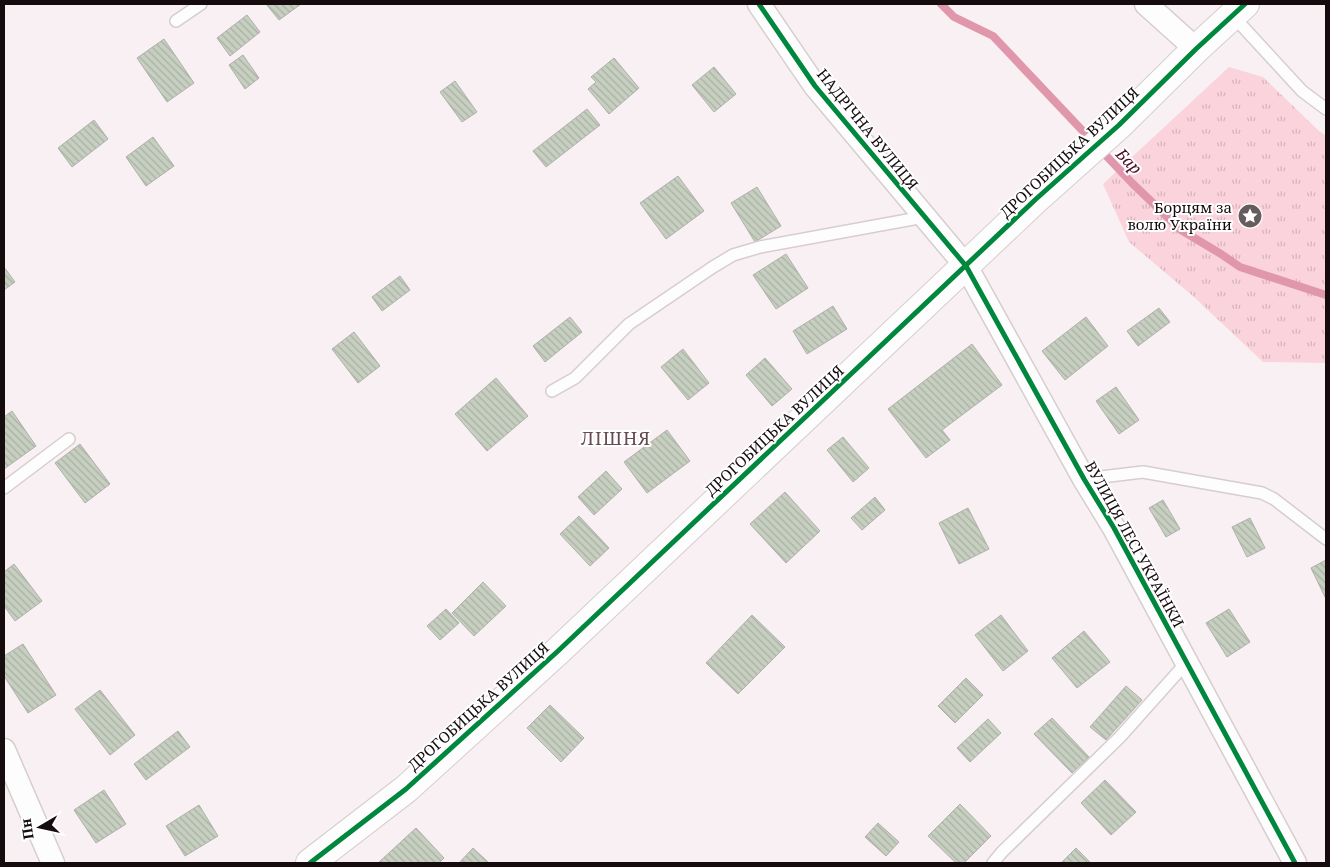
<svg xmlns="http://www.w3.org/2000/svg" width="1330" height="867" font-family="'Noto Serif',serif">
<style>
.grass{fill:url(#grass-tufts)}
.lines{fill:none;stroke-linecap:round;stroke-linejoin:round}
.stream{stroke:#e096ab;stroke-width:8}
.building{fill:url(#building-back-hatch);stroke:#b0b0ac}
.lane-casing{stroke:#d7cdcf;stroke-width:14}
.street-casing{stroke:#d7cdcf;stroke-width:25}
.secondary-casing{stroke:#d7cdcf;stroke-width:30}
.lane{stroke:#fefdfd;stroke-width:11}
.street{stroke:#fefdfd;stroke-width:22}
.secondary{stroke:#fefdfd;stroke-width:28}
.cycleway-casing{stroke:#fff;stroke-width:8}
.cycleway{stroke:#00873e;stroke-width:5}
.labels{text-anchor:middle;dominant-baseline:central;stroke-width:4;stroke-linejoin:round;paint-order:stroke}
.street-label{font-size:15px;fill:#160c0e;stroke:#fff}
.poi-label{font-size:15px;fill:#160c0e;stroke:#fff;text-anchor:end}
.water-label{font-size:16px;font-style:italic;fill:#4e0e25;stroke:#fff}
.quarter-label{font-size:18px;letter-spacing:1px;fill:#664b51;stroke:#fff}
</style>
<defs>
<pattern id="grass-tufts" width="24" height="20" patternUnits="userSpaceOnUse" patternTransform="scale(1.25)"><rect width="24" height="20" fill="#fbd3dc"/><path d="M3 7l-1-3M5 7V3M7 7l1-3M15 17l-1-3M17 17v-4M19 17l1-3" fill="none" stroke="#d6b4bc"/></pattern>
<pattern id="building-back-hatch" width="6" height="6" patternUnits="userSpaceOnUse" patternTransform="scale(1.25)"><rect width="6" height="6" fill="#c6cfc0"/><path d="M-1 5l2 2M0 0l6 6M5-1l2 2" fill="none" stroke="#a9b1a4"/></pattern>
</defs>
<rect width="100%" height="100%" fill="#f8f0f2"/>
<!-- grass -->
<path class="grass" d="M1229 67 1263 77 1319 131 1326 136V363L1263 362 1194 297 1129 242 1103 184Z"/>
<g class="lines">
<!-- stream -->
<path class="stream" d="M941 4 954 17 993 36 1132 183 1181 230 1221 254 1240 267 1326 295"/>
</g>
<!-- building -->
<g class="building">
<path d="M266 4H301L279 20Z"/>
<path d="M247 15 260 32 230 56 217 38Z"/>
<path d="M164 39 194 83 167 102 137 58Z"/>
<path d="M243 55 259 78 245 89 229 65Z"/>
<path d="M614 58 639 88 609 114 588 89 596 82 591 77Z"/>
<path d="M714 67 736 94 714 112 692 85Z"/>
<path d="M455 81 477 112 462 122 440 92Z"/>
<path d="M587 109 600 125 546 167 533 151Z"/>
<path d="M94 120 108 139 72 167 58 148Z"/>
<path d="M153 137 174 166 146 186 126 157Z"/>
<path d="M678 176 704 211 666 239 640 203Z"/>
<path d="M757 187 781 226 755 242 731 203Z"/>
<path d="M786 254 808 288 776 309 753 275Z"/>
<path d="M4 267 15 282 4 290Z"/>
<path d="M400 276 410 290 382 311 372 297Z"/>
<path d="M833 306 847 329 807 354 793 331Z"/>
<path d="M1159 308 1170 322 1138 346 1127 331Z"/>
<path d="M570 317 582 332 545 362 533 346Z"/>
<path d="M1086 317 1108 346 1065 380 1042 351Z"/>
<path d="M354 332 380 366 358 383 332 349Z"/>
<path d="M972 344 1002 385 942 430 950 440 926 458 888 409Z"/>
<path d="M683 349 709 383 688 400 661 367Z"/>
<path d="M765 358 792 389 772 406 746 375Z"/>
<path d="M496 378 528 416 487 451 455 414Z"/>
<path d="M1116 387 1139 420 1119 434 1096 401Z"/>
<path d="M12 411 36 446 4 469V417Z"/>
<path d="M667 430 690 461 647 493 624 462Z"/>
<path d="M843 437 869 468 853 482 827 450Z"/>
<path d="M80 444 110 484 85 503 55 463Z"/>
<path d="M606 471 622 489 594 515 578 497Z"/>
<path d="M785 492 820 531 786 563 750 524Z"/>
<path d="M875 497 885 510 862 530 851 518Z"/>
<path d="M1163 500 1180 529 1166 537 1149 508Z"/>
<path d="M968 508 989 549 959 564 939 523Z"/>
<path d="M579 516 609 548 590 566 560 534Z"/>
<path d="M1250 518 1265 548 1247 557 1232 527Z"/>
<path d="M1326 560V599L1311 568Z"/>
<path d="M14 564 42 601 15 621 4 606V572Z"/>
<path d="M483 582 506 606 474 636 452 613Z"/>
<path d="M446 609 459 623 440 640 427 626Z"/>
<path d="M1229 609 1250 642 1227 657 1206 623Z"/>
<path d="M752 615 785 647 738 694 706 663Z"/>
<path d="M1001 615 1028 651 1003 671 975 635Z"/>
<path d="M1084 631 1110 662 1077 688 1052 658Z"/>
<path d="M23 644 56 695 28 713 4 676V656Z"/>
<path d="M966 678 983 695 955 723 938 706Z"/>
<path d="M1126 686 1142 700 1106 740 1090 727Z"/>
<path d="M100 690 135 735 110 755 75 709Z"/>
<path d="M550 705 584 738 561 762 527 728Z"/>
<path d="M1052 718 1089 757 1072 773 1034 734Z"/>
<path d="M988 719 1001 733 970 762 957 748Z"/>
<path d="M178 731 190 747 146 780 134 764Z"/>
<path d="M1105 780 1136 812 1111 835 1081 803Z"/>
<path d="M104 790 126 824 96 843 74 810Z"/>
<path d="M960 804 991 836 964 863H956L928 836Z"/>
<path d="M199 805 218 836 185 856 166 826Z"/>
<path d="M878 823 899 842 886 856 865 837Z"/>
<path d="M416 828 444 858 439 863H378Z"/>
<path d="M473 848 489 863H459Z"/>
<path d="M1076 848 1091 863H1061Z"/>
</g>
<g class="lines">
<defs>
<g id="lane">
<path d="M1233 16 1302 91 1326 109"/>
<path d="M176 21 201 4"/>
<path d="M552 391 575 378 629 324 713 267 733 255 760 247 924 217"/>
<path d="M1084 479 1143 472 1262 493 1274 499 1326 539"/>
<path d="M4 488 69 439"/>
<path d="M993 863 1002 852 1120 737 1187 662"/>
</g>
<g id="street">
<path d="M759 4 815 86 966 266 1084 479 1114 528 1295 863"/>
<path d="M1146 4 1196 49"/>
<path d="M4 750 53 863"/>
</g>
<path id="secondary" d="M310 863 406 789 558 651 1036 199 1119 125 1196 49 1245 4"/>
</defs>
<!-- lane casing -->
<use href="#lane" class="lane-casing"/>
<!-- street casing -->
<use href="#street" class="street-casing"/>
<!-- secondary casing -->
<use href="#secondary" class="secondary-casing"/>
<!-- lane -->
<use href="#lane" class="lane"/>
<!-- street -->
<use href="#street" class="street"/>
<!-- secondary -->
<use href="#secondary" class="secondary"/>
<defs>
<g id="cycleway">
<path d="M759 4 815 86 966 266 1084 479 1114 528 1295 863"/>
<path d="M310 863 406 789 558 651 1036 199 1119 125 1196 49 1245 4"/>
</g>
</defs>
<!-- cycleway casing -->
<use href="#cycleway" class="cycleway-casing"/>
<!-- cycleway -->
<use href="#cycleway" class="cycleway"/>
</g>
<!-- icons -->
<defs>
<symbol id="sight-disc" viewBox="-11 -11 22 22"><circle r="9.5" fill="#655c5e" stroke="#fff"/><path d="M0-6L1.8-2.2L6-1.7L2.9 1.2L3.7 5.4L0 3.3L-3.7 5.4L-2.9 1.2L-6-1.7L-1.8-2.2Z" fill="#fff"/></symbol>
</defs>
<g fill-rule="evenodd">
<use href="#sight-disc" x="1236" y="202" width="28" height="28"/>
</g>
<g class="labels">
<!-- street labels -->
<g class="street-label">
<text transform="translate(868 129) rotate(51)">НАДРІЧНА ВУЛИЦЯ</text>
<text transform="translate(1069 152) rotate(-43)">ДРОГОБИЦЬКА ВУЛИЦЯ</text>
<text transform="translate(774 430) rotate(-43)">ДРОГОБИЦЬКА ВУЛИЦЯ</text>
<text transform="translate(1135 544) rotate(61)">ВУЛИЦЯ ЛЕСІ УКРАЇНКИ</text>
<text transform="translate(478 706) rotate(-42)">ДРОГОБИЦЬКА ВУЛИЦЯ</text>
</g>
<!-- poi labels -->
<g class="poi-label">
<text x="1232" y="207">Борцям за<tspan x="1232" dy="17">волю України</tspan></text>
</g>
<!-- water labels -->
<g class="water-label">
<text transform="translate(1129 161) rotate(46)">Бар</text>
</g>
<!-- quarter labels -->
<g class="quarter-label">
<text x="616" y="438">ЛІШНЯ</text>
</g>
</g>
<!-- border -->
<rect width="1330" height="867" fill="none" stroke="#160c0e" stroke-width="10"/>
<!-- north arrow -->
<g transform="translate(40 827) rotate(261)" stroke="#ffffff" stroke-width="4" paint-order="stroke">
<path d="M0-4L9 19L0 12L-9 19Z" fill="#160c0e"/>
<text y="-8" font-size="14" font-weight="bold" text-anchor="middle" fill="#160c0e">Пн</text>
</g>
</svg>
